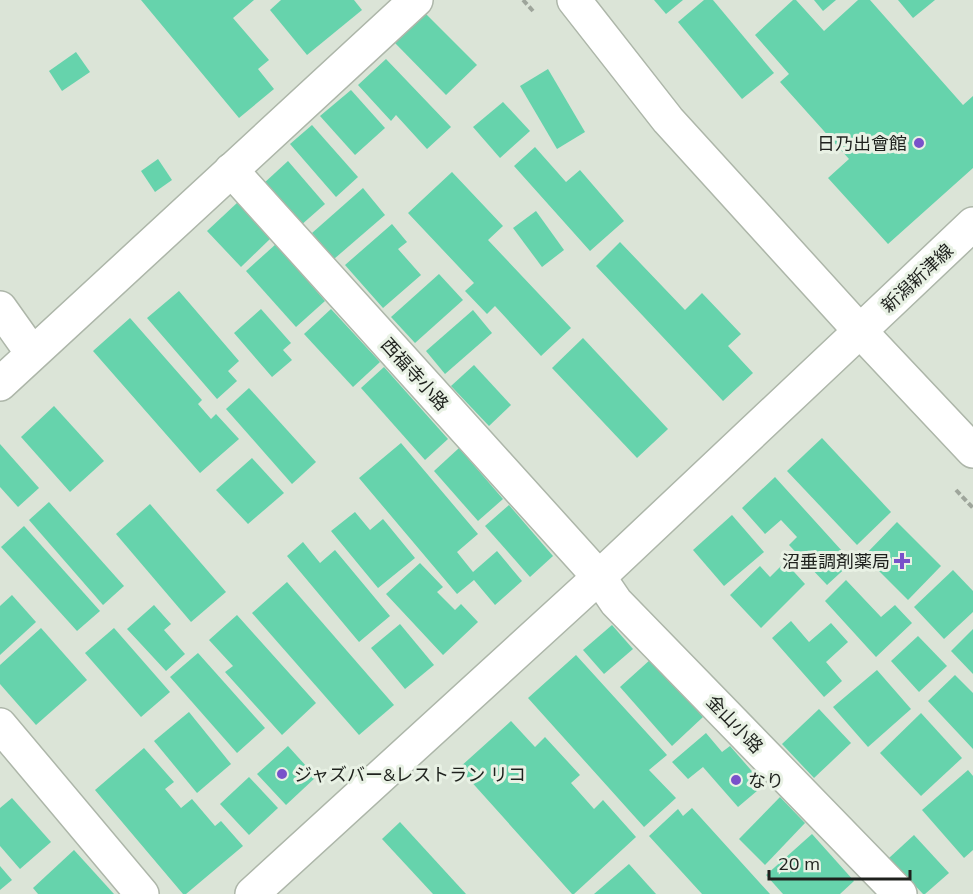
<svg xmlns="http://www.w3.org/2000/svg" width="973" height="894" font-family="Mulish,'Noto Sans JP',sans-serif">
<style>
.building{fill:#66d3ac}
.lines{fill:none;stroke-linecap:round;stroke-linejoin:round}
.minor-casing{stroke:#adb6a9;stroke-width:36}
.tertiary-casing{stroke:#adb6a9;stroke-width:36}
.primary-casing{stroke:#adb6a9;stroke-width:36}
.path{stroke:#9ea59b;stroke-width:4;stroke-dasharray:6 3;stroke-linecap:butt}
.minor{stroke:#fff;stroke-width:33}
.tertiary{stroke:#fff;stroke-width:33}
.primary{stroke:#fff;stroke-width:33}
.poi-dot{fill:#7951ca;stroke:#e8f1e4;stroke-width:2}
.labels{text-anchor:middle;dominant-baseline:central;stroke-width:6;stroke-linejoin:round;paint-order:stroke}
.poi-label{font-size:18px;fill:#1e211d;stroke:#e8f1e4;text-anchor:end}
.street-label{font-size:18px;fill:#1e211d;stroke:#e8f1e4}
</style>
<rect width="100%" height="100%" fill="#dbe4d7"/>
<!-- building -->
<g class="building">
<path d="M141 0H254L233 18 269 60 258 69 274 89 239 118Z"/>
<path d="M281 0H354L362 10 307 55 270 10Z"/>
<path d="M654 0H683L666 14Z"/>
<path d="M704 0H713L774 73 742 99 678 22Z"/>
<path d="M793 0H796L824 31 858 0H870L963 105 973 96V168L888 244 828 178 849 159 780 82 789 74 755 35Z"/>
<path d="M814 0H836L823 11Z"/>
<path d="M898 0H935L913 18Z"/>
<path d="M425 13 477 65 446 95 395 43Z"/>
<path d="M76 52 90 72 62 91 49 71Z"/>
<path d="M386 59 451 127 427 149 396 115 391 121 358 85Z"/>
<path d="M548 69 585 132 557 149 520 86Z"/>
<path d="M351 90 385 128 355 155 320 116Z"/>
<path d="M503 102 530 131 500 158 473 127Z"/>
<path d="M312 125 358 177 336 197 290 144Z"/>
<path d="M535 147 566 182 580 170 624 221 590 251 514 166Z"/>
<path d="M158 159 172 180 155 192 141 171Z"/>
<path d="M288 161 325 204 300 226 263 184Z"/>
<path d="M452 172 503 226 488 240 571 328 541 356 495 306 487 314 465 291 474 283 408 213Z"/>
<path d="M363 188 385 215 334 259 312 233Z"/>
<path d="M238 202 272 237 241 267 207 231Z"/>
<path d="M536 211 564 250 542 267 513 228Z"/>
<path d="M392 224 407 242 398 249 421 275 383 308 345 265Z"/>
<path d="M620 242 685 310 702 293 741 334 728 346 753 373 723 401 596 266Z"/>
<path d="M276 244 325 301 296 327 246 271Z"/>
<path d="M439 274 463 300 415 343 391 317Z"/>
<path d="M179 291 239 361 228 371 237 381 217 399 147 318Z"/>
<path d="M261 309 291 343 283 350 292 360 272 377 234 333Z"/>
<path d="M331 309 380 362 353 387 304 334Z"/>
<path d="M473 310 492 333 445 374 426 351Z"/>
<path d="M130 318 202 400 198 404 211 419 216 414 239 439 200 473 93 351Z"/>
<path d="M583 338 668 429 637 458 552 368Z"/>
<path d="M474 365 511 405 489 426 451 386Z"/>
<path d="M384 367 448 439 425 460 361 388Z"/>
<path d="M249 388 316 462 292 484 226 409Z"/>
<path d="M54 406 104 461 70 492 21 437Z"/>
<path d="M822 438 891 512 857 545 787 471Z"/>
<path d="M401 443 478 534 457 552 473 572 497 551 522 581 495 605 474 580 457 594 359 478Z"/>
<path d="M0 444 39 488 18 507 0 487Z"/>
<path d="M459 448 503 499 478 521 434 471Z"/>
<path d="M252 458 284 493 248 524 216 490Z"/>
<path d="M775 477 852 562 827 585 789 545 797 537 781 520 765 534 742 508Z"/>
<path d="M49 502 124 586 103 605 29 520Z"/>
<path d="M150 504 226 592 191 622 116 534Z"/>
<path d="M509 505 553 556 530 577 485 526Z"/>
<path d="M355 512 370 530 383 519 415 558 378 588 331 531Z"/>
<path d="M732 515 764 552 724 586 693 550Z"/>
<path d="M897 522 941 566 908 600 864 556Z"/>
<path d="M24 526 100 611 77 631 1 547Z"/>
<path d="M303 542 320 563 335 550 390 616 359 642 287 556Z"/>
<path d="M785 562 805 584 761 628 730 595 760 566 770 577Z"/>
<path d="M420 563 443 587 437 592 455 610 461 604 478 622 443 655 386 594Z"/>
<path d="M953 570 973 591V612L944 639 914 607Z"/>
<path d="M846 580 881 617 895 605 912 623 876 657 825 601Z"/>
<path d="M287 582 394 705 359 735 252 613Z"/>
<path d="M12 595 36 622 0 655V606Z"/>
<path d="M154 605 171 624 164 630 185 654 166 671 127 629Z"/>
<path d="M237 615 316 703 282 735 225 672 233 666 209 640Z"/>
<path d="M791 621 809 642 831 623 848 642 826 662 842 681 824 697 772 638Z"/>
<path d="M400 624 434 665 405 689 371 648Z"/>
<path d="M612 625 633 649 604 674 583 650Z"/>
<path d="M41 628 87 680 36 725 0 684V665Z"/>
<path d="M114 628 170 692 141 717 85 653Z"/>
<path d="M973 629V674L951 651Z"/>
<path d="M918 636 947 666 919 692 891 661Z"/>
<path d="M198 653 265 728 237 753 170 677Z"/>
<path d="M576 655 667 755 649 770 676 798 644 827 528 698Z"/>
<path d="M651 659 703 717 672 746 620 687Z"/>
<path d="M877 670 911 709 868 747 833 707Z"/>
<path d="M955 675 973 693V749L928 701Z"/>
<path d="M819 709 851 743 814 778 782 744Z"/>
<path d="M189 712 231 764 197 793 154 741Z"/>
<path d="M921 713 962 758 921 796 880 753Z"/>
<path d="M511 721 535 747 545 737 580 775 571 783 594 809 603 800 636 837 574 894H572L459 768Z"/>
<path d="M706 733 722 752 730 746 764 785 738 807 703 767 688 779 672 762Z"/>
<path d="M288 746 316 777 286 805 257 774Z"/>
<path d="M144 748 174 782 165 789 181 808 192 799 215 826 221 821 243 846 186 894H183L95 790Z"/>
<path d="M968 770 973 776V850L964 858 922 810Z"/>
<path d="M249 777 278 808 249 835 220 804Z"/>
<path d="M780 797 805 823 765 865 739 839Z"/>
<path d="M12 798 51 842 20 869 0 846V808Z"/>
<path d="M692 808 770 894H702L649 836 678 809 683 816Z"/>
<path d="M400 822 466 894H433L382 839Z"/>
<path d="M812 834 854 881 840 894H783L766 875Z"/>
<path d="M914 835 949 873 925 894H923L889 858Z"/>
<path d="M74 850 114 894H38L33 888Z"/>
<path d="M629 864 656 894H594Z"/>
<path d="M0 866 12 880 0 890Z"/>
</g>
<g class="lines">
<defs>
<g id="minor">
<path d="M231 170 599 577 616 602 900 894"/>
<path d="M0 308 32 353"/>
<path d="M0 384 416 0"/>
<path d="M0 725 142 894"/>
</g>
<path id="tertiary" d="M252 894 599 577 860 331"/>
<g id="primary">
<path d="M574 0 668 120 860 331 973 451"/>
<path d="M860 331 973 224"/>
</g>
</defs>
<!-- minor casing -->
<use href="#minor" class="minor-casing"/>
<!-- tertiary casing -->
<use href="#tertiary" class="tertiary-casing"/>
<!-- primary casing -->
<use href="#primary" class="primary-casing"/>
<!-- path -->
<g class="path">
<path d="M523 0 533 11"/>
<path d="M956 490 973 508"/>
</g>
<!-- minor -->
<use href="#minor" class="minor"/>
<!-- tertiary -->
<use href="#tertiary" class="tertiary"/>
<!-- primary -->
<use href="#primary" class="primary"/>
</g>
<!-- markers -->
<g class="poi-dot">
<circle cx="919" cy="143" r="6"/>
<path d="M899 552h6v6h6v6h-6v6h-6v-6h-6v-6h6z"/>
<circle cx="282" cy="774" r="6"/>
<circle cx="736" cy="780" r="6"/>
</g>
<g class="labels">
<!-- poi labels -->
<g class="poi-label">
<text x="907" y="143">日乃出會館</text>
<text x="890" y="561">沼垂調剤薬局</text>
<text x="294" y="774" text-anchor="start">ジャズバー&amp;レストラン リコ</text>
<text x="748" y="780" text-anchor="start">なり</text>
</g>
<!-- street labels -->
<g class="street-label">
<text transform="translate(917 278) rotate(-43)">新潟新津線</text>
<text transform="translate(415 374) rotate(48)">西福寺小路</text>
<text transform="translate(735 724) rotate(46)">金山小路</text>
</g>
</g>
<!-- scale -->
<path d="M769 870v9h141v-9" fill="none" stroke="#1e211d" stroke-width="3"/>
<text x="778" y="870" font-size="18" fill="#1e211d" stroke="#e8f1e4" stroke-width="4.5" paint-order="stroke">20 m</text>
</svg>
